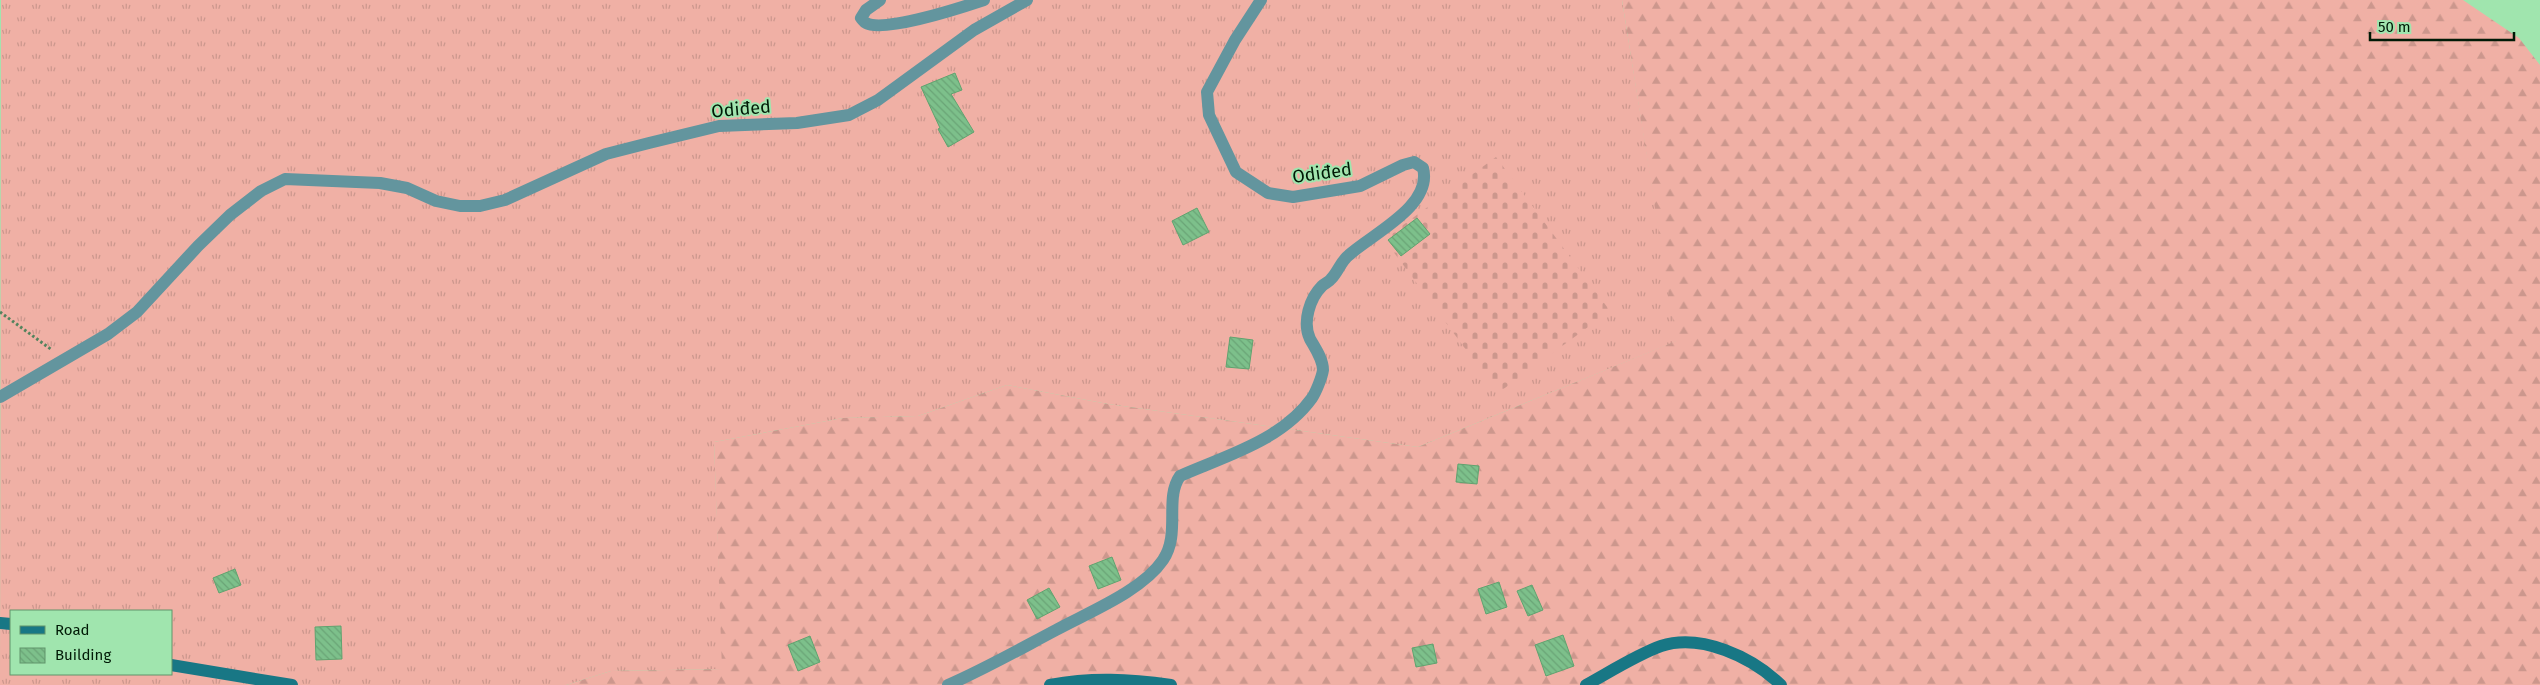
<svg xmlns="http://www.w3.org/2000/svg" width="2540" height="685" font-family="'Fira Sans',sans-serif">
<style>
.grass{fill:url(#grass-tufts);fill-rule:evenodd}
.forest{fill:url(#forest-firs)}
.cemetery{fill:url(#cemetery-stones)}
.building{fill:url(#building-back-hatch);stroke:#60a36f}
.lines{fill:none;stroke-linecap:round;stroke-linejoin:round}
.path{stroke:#53835d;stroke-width:3;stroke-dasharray:2.5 2.5;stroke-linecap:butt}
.street{stroke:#63959e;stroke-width:12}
.secondary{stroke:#187785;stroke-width:12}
.labels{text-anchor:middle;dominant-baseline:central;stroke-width:4;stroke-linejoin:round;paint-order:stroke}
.street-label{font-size:18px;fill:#001a06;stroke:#a0e5ae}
</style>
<defs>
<pattern id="grass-tufts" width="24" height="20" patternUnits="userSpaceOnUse" patternTransform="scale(1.25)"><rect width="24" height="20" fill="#f0b0a5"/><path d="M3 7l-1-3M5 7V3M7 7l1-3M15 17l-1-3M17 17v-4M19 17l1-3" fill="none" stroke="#cc978d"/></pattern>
<pattern id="forest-firs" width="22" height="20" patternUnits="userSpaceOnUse" patternTransform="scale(1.25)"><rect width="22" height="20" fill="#f0b0a5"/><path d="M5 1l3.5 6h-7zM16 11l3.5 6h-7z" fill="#cc978d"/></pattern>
<pattern id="cemetery-stones" width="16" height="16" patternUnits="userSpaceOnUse" patternTransform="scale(1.25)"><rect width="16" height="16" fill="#f0b0a5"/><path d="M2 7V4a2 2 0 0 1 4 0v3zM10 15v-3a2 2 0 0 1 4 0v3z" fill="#cc978d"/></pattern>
<pattern id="building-back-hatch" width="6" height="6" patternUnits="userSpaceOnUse" patternTransform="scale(1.25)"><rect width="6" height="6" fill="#7dc08b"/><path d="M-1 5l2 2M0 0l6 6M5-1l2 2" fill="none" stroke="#6aa476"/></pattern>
</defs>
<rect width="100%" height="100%" fill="#a0e5ae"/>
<!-- grass -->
<path class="grass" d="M1 0H1622L1677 341 1418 447 1108 404 1007 385 918 416 843 418 714 442 723 669 611 671 566 685H0ZM11 611H171V674H11Z"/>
<!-- forest -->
<path class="forest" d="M1622 0H2463L2519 38 2540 65V685H566L611 671 722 669 714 442 843 418 918 416 1007 385 1108 404 1418 447 1676 341Z"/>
<!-- cemetery -->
<path class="cemetery" d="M1496 157 1610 311 1498 393 1384 239Z"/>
<!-- building -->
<g class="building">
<path d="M955 73 962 90 951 94 974 132 948 147 938 129 940 128 921 87Z"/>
<path d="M1197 208 1209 232 1183 245 1172 221Z"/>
<path d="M1417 218 1430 234 1401 256 1388 240Z"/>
<path d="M1230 337 1253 340 1249 369 1226 367Z"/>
<path d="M1458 464 1479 466 1477 484 1456 482Z"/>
<path d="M1112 557 1121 580 1098 589 1089 566Z"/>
<path d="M235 569 241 585 219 593 213 578Z"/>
<path d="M1499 582 1507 607 1486 614 1478 589Z"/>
<path d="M1532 585 1543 610 1528 616 1517 591Z"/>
<path d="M1049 588 1060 607 1037 619 1027 600Z"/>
<path d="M341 626 342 659 316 660 315 627Z"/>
<path d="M1563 635 1574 666 1546 676 1535 645Z"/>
<path d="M810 636 820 662 798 671 788 645Z"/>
<path d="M1433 644 1437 663 1416 667 1412 648Z"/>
</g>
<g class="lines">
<!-- path -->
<path class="path" d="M0 312 52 350"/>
<!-- street -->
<g class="street">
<path d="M880 0 866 10 861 18C863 20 864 22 866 23 884 33 963 7 984 0"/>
<path d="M0 397 108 334 137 312 198 246 230 215 261 191 285 179 380 183 407 188 436 201 460 206H480L505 200 606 154 649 143 719 126 797 123 849 115 878 100 974 30 1027 0"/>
<path d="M948 685C985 669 1020 649 1056 630 1089 612 1142 591 1163 560 1181 533 1164 499 1180 476 1225 456 1281 441 1312 398 1316 392 1322 377 1323 370 1323 359 1315 348 1310 339 1302 322 1310 298 1322 286 1325 283 1329 282 1331 279 1338 272 1341 261 1349 255 1372 234 1433 206 1423 168L1414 162 1403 165 1360 186 1293 197 1268 193 1236 172 1209 115 1207 92 1235 40 1261 0"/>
</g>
<!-- secondary -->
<g class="secondary">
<path d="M0 623 11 624"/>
<path d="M171 665 292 685"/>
<path d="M1050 685C1092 677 1129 679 1171 685"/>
<path d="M1586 685C1608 673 1638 654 1661 646 1701 633 1752 657 1781 685"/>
</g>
</g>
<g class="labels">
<!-- street labels -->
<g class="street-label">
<text transform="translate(741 109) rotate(-5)">Odiđed</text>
<text transform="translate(1322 173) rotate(-8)">Odiđed</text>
</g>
</g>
<!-- legend -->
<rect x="10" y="610" width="162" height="65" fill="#a0e5ae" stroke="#60946b"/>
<rect x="20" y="626" width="25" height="8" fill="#187785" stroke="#60946b"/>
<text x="55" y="635" font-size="15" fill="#001a06">Road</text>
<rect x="20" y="648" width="25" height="15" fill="url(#building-back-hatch)" stroke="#60946b"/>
<text x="55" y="660" font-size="15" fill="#001a06">Building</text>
<!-- scale -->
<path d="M2370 32v8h144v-8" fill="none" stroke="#001a06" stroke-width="2.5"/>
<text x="2378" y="32" font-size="15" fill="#001a06" stroke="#a0e5ae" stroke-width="4" paint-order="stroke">50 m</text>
</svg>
